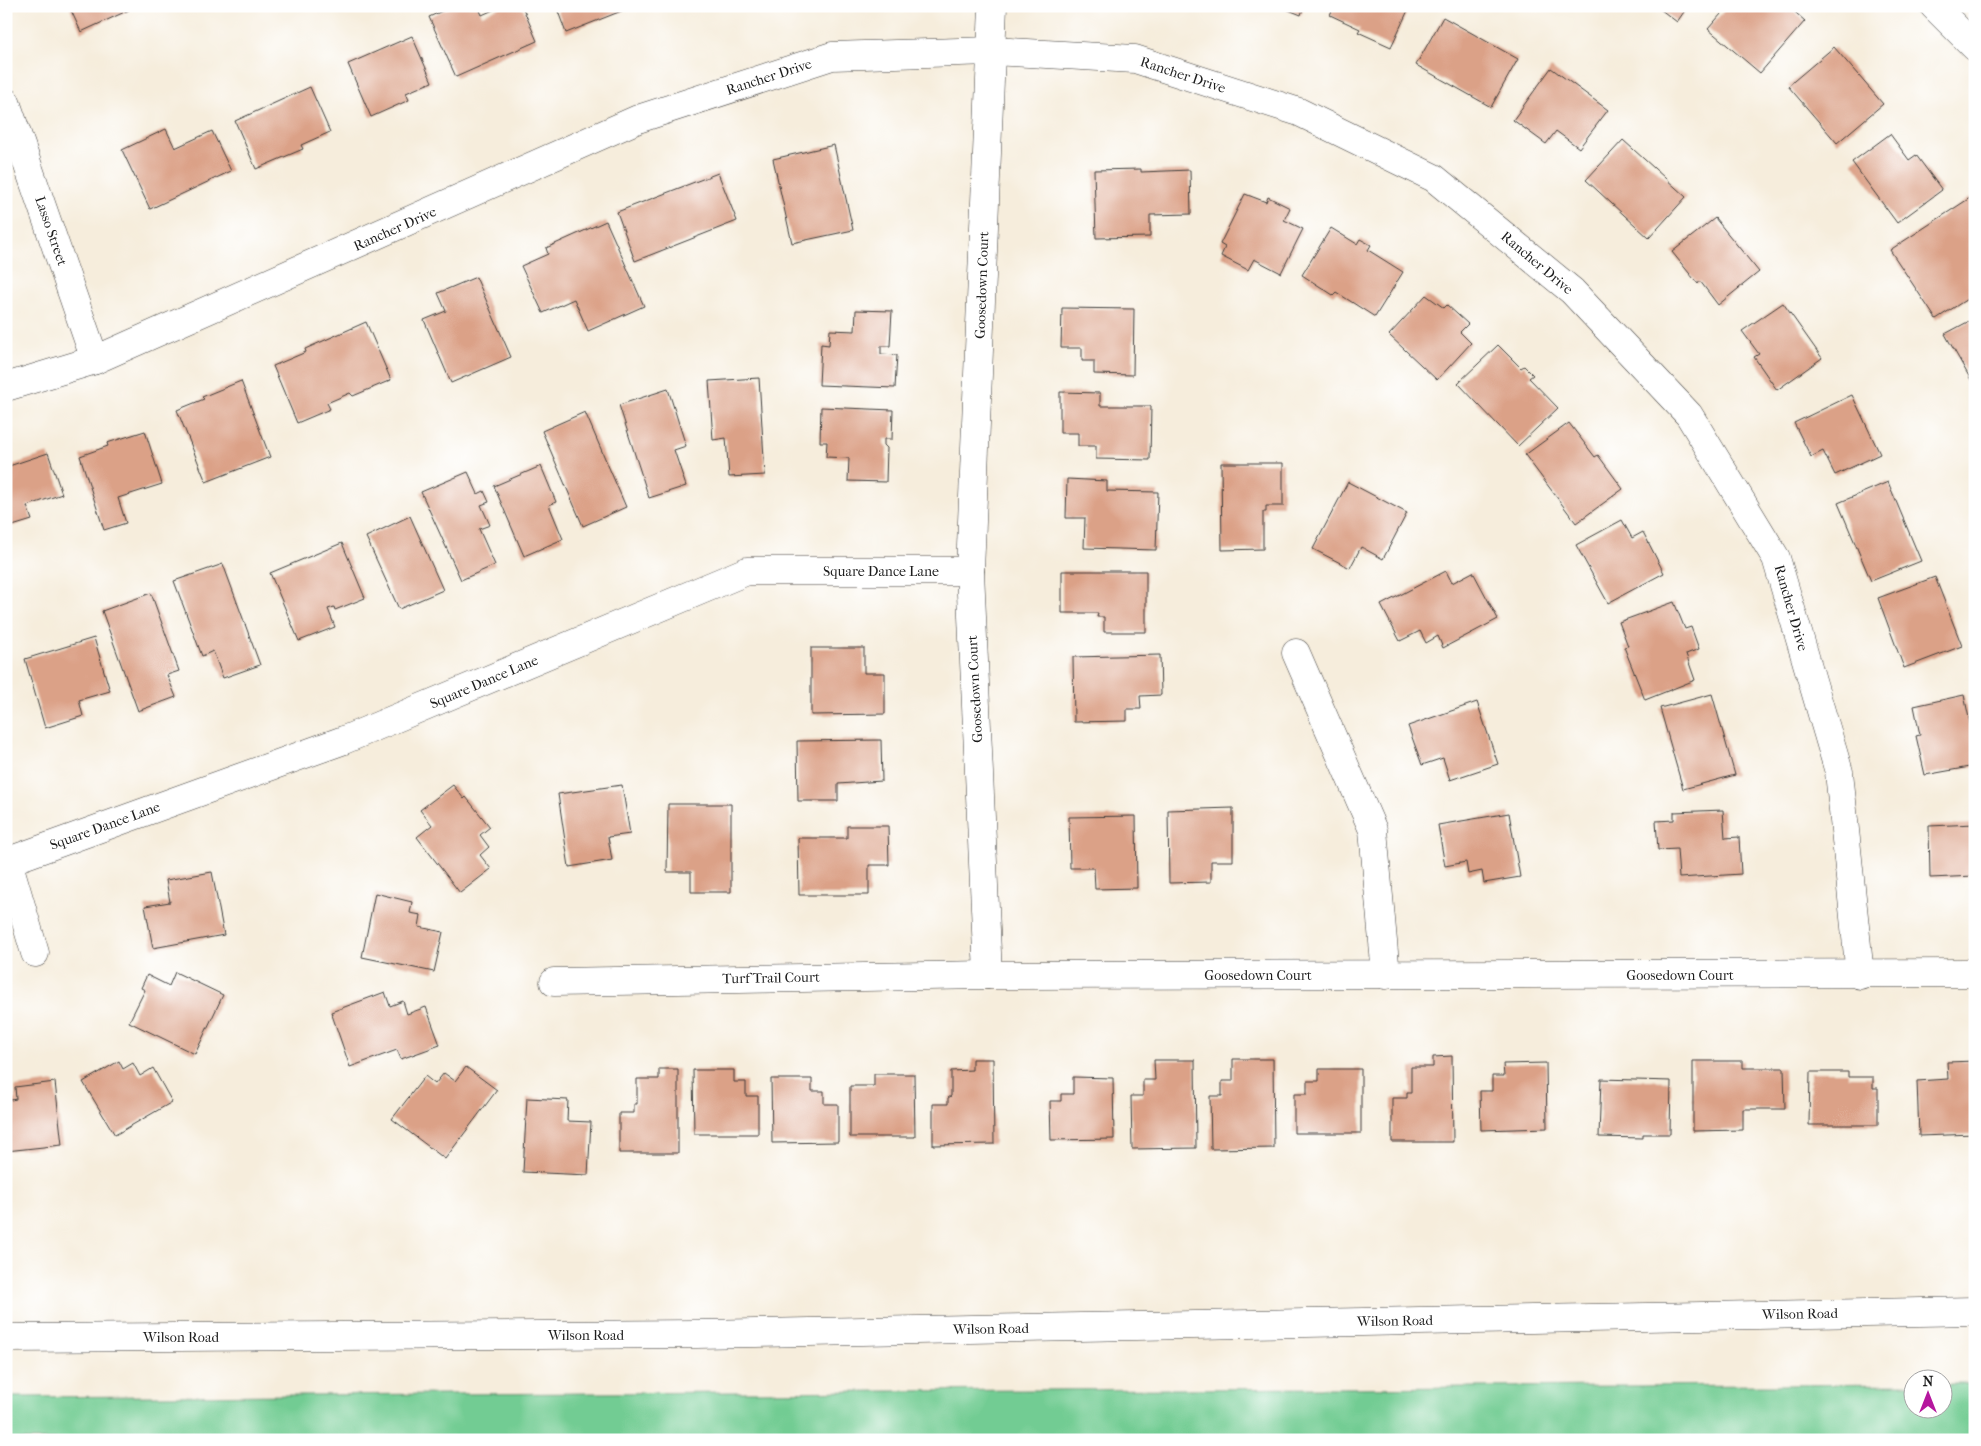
<svg xmlns="http://www.w3.org/2000/svg" width="1981" height="1446" font-family="'IM FELL French Canon',serif">
<style>
.green{fill:#72cc93;stroke:#477458}
.building{fill:#dba187}
.lines{fill:none;stroke-linecap:round;stroke-linejoin:round}
.minor-casing{stroke:#3d3b39;stroke-width:29}
.minor{stroke:#fff;stroke-width:28}
.labels{text-anchor:middle;dominant-baseline:central;stroke-width:4;stroke-linejoin:round;paint-order:stroke}
.street-label{font-size:14px;fill:#1c1c1c;stroke:#fff}
</style>
<rect width="100%" height="100%" fill="#fff"/>
<filter id="ink" filterUnits="userSpaceOnUse"><feTurbulence type="fractalNoise" baseFrequency=".02" numOctaves="2"/><feDisplacementMap in="SourceGraphic" scale="10" xChannelSelector="R" yChannelSelector="G"/><feConvolveMatrix kernelMatrix="1 2 1 2 8 2 1 2 1" color-interpolation-filters="sRGB"/></filter>
<filter id="wash" filterUnits="userSpaceOnUse"><feTurbulence type="fractalNoise" baseFrequency=".0096" numOctaves="4" result="noise"/><feDisplacementMap in="SourceGraphic" scale="20" xChannelSelector="R" yChannelSelector="G"/><feGaussianBlur stdDeviation="1.12" result="paint"/><feColorMatrix in="noise" values="0 0 0 0 0 0 0 0 0 0 0 0 0 0 0 0 0 1.4 0 .05"/><feComposite in="paint" operator="in"/></filter>
<g filter="url(#wash)">
<rect width="100%" height="100%" fill="#f6eddc"/>
<!-- green -->
<path class="green" d="M1913 1384 1914 1408H1944V1384H1975V1440H6V1397Z"/>
<g id="blocks">
<!-- building -->
<g class="building">
<path d="M69 6H127L129 10 81 32Z"/>
<path d="M453 6H478L482 15 502 6H522L537 41 456 77 429 17Z"/>
<path d="M556 6H634L566 33Z"/>
<path d="M1279 6H1304L1301 15Z"/>
<path d="M1334 6H1410L1391 47 1358 32 1360 29 1330 15Z"/>
<path d="M1656 6H1688L1677 22Z"/>
<path d="M1728 6H1788L1805 21 1760 73 1708 29Z"/>
<path d="M1443 17 1518 59 1491 107 1416 65Z"/>
<path d="M412 36 432 82 406 93 409 100 371 117 348 64Z"/>
<path d="M1834 47 1883 104 1837 143 1788 86Z"/>
<path d="M1551 68 1608 110 1579 148 1556 131 1546 144 1513 120Z"/>
<path d="M310 87 330 132 301 145 303 149 256 169 235 121Z"/>
<path d="M166 129 175 148 212 131 231 171 150 209 122 150Z"/>
<path d="M1890 134 1909 160 1916 155 1942 190 1897 223 1852 162Z"/>
<path d="M1623 140 1686 197 1649 238 1586 180Z"/>
<path d="M834 145 853 230 792 243 773 159Z"/>
<path d="M1141 169V172L1190 170 1191 214 1150 215V237L1096 238 1094 170Z"/>
<path d="M718 173 737 221 635 261 617 212Z"/>
<path d="M1245 194 1266 202 1268 197 1290 208 1284 220 1303 229 1281 273 1254 259 1248 270 1221 256 1225 247 1220 244Z"/>
<path d="M1973 196 1975 199V294L1936 319 1890 250Z"/>
<path d="M1715 218 1759 272 1718 305 1700 281 1698 284 1672 252Z"/>
<path d="M606 221 644 306 588 331 574 299 543 313 521 266 548 254 546 248Z"/>
<path d="M1331 228 1357 244 1360 239 1371 245 1368 250 1403 272 1375 317 1336 292 1333 295 1302 275Z"/>
<path d="M476 277 511 357 451 383 424 320 446 311 438 293Z"/>
<path d="M1426 295 1444 308 1447 305 1468 324 1460 332 1471 343 1437 380 1389 335Z"/>
<path d="M1783 303 1822 358 1777 390 1754 357 1759 354 1742 331Z"/>
<path d="M1062 308 1134 309 1133 375 1094 374V361H1082V348H1061Z"/>
<path d="M856 310 892 311 890 346H881V354L897 355 895 388 819 385 821 344 829 345 830 330 855 331Z"/>
<path d="M1975 318V387L1945 334Z"/>
<path d="M366 322 391 380 353 396 350 393 327 403 330 409 297 423 273 366 306 352 305 349Z"/>
<path d="M1498 345 1521 368 1524 366 1533 375 1529 378 1558 408 1518 446 1458 383Z"/>
<path d="M759 378 765 475 729 477 726 438 713 440 709 381Z"/>
<path d="M241 381 270 457 206 482 177 410 204 399 202 397Z"/>
<path d="M668 389 686 446 674 450 686 486 649 498 619 405Z"/>
<path d="M1060 392 1100 393V406H1151L1150 460 1096 459V446H1078V433H1060Z"/>
<path d="M1852 395 1880 454 1835 475 1823 451 1811 457 1794 423Z"/>
<path d="M821 407 893 410 892 439H884V445L887 448 886 482 848 481 849 458 826 457 827 442H820Z"/>
<path d="M585 412 626 507 583 526 542 431Z"/>
<path d="M1569 423 1595 457 1598 455 1623 489 1576 523 1525 455Z"/>
<path d="M145 431 162 484 118 498 126 523 104 530 80 456 108 446 107 443Z"/>
<path d="M48 453 62 494 27 506 32 520 6 528V467Z"/>
<path d="M1221 463H1283V506H1266V512H1263V549L1222 550Z"/>
<path d="M541 466 556 502 549 505 563 539 524 556 494 486Z"/>
<path d="M468 472 478 494 484 491 489 502 481 505 490 525 479 529 495 565 461 580 421 492Z"/>
<path d="M1067 479 1107 481V491L1158 492 1156 550 1084 548 1085 518H1066Z"/>
<path d="M1348 482 1407 513 1383 559 1361 547 1350 568 1313 549Z"/>
<path d="M1888 482 1921 561 1871 581 1838 503Z"/>
<path d="M410 516 443 590 399 609 366 537Z"/>
<path d="M1622 520 1632 538 1643 532 1664 573 1608 603 1576 545Z"/>
<path d="M342 543 365 598 335 610 334 607 328 609 335 627 299 641 270 573Z"/>
<path d="M223 564 260 665 223 678 213 651 202 656 174 581Z"/>
<path d="M1062 571H1146V632H1104V617H1097L1098 613H1062Z"/>
<path d="M1446 571 1452 583 1473 572 1498 619 1443 648 1438 636 1426 643 1420 631 1400 641 1381 605Z"/>
<path d="M1935 577 1962 646 1904 668 1878 598Z"/>
<path d="M151 593 179 671 167 675 176 697 138 711 102 611Z"/>
<path d="M1674 602 1685 629 1691 627 1699 649 1686 654 1695 680 1645 700 1624 647 1628 646 1619 622Z"/>
<path d="M94 638 110 691 79 700 83 716 45 728 25 659Z"/>
<path d="M811 648H864V673H885V714L811 715Z"/>
<path d="M1160 655 1161 695 1140 696 1141 709H1127V721L1074 722 1073 657Z"/>
<path d="M1712 694 1735 775 1683 789 1660 708Z"/>
<path d="M1964 695 1975 746V766L1925 775 1916 736 1920 735 1914 706Z"/>
<path d="M1477 702 1498 764 1450 780 1443 758 1422 765 1408 726Z"/>
<path d="M881 740 882 781 838 784V801H798L797 741Z"/>
<path d="M453 785 464 799 466 797 490 827 480 835 489 847 480 855 491 869 460 893 417 837 432 825 420 810Z"/>
<path d="M622 785 630 834 608 837 612 860 569 867 558 794Z"/>
<path d="M668 804H731V892H691V872H667Z"/>
<path d="M1233 808V861H1211V882L1169 883 1168 810Z"/>
<path d="M1723 810 1725 838 1739 837 1741 874 1679 878 1677 849 1658 850 1656 821 1674 820V812Z"/>
<path d="M1509 813 1520 877 1484 883 1482 871 1468 874 1466 862 1445 866 1438 825Z"/>
<path d="M1136 816 1137 888 1095 889 1094 868H1070L1069 817Z"/>
<path d="M1975 824V876L1930 878 1929 826Z"/>
<path d="M847 826H888L889 865H869V895H799L798 838H847Z"/>
<path d="M212 872 224 935 153 948 145 906 170 902 166 880Z"/>
<path d="M375 893 412 902 410 913 421 915 419 927 443 932 434 972 362 957Z"/>
<path d="M175 972 223 995 195 1054 129 1022 145 990 141 988 147 975 169 986Z"/>
<path d="M385 992 390 1006 403 1001 407 1014 426 1007 440 1045 401 1059 397 1050 350 1067 331 1012Z"/>
<path d="M1452 1056 1453 1142H1392V1098H1407V1093H1411V1067H1433V1057Z"/>
<path d="M972 1059H993L994 1144 933 1145V1104H948V1098L951 1096V1071L972 1070Z"/>
<path d="M1233 1059H1273L1274 1148 1211 1149 1210 1096H1222V1081H1233Z"/>
<path d="M1154 1060H1195L1196 1148 1132 1149 1131 1096H1143V1080H1155Z"/>
<path d="M119 1061 123 1069 133 1063 140 1076 153 1068 172 1102 115 1135 83 1082Z"/>
<path d="M1693 1061H1743V1068H1784L1785 1109H1743V1130L1693 1131Z"/>
<path d="M1975 1061V1134L1919 1136 1917 1081 1948 1079 1947 1062Z"/>
<path d="M1546 1063 1547 1128 1481 1130 1480 1091H1492V1076H1504L1503 1064Z"/>
<path d="M466 1067 497 1090 445 1159 392 1119 425 1076 435 1084 444 1073 455 1081Z"/>
<path d="M659 1069H678V1153H619V1113H634V1104H637V1079H659Z"/>
<path d="M1319 1069H1361V1133H1294V1094H1307V1081H1319Z"/>
<path d="M693 1070H734V1082H746V1096H758V1134H694Z"/>
<path d="M1810 1072H1848V1077H1873V1088H1878V1125H1809Z"/>
<path d="M874 1074H914L915 1137H850V1086H874Z"/>
<path d="M1073 1077 1113 1078 1114 1139 1051 1140 1050 1101H1061V1094H1073Z"/>
<path d="M771 1079H812V1091H824V1104H838V1142L772 1143Z"/>
<path d="M1601 1079 1671 1081 1670 1134H1643V1138L1599 1137Z"/>
<path d="M55 1082 62 1145 6 1151V1101L16 1099 15 1087Z"/>
<path d="M527 1098 568 1100 567 1121 591 1122 588 1175 523 1172Z"/>
</g>
</g>
</g>
<g filter="url(#ink)">
<use href="#blocks" fill-opacity="0" stroke="#3d3b39" stroke-width="1"/>
<g class="lines">
<defs>
<g id="minor">
<path d="M993 6 970 571 988 975 1975 973"/>
<path d="M1934 6 1975 47"/>
<path d="M6 102 95 360"/>
<path d="M6 387 95 360 638 119 832 56 991 51 1135 59 1299 112 1434 178 1572 291 1689 415 1776 558 1839 772 1860 975"/>
<path d="M1296 653 1373 830 1386 975"/>
<path d="M8 861 35 953"/>
<path d="M6 862 344 740 747 571H970"/>
<path d="M554 982 988 975"/>
<path d="M6 1338 697 1334 1975 1311"/>
</g>
</defs>
<!-- minor casing -->
<use href="#minor" class="minor-casing"/>
<!-- minor -->
<use href="#minor" class="minor"/>
</g>
</g>
<g class="labels">
<!-- street labels -->
<g class="street-label">
<text transform="translate(1183 75) rotate(18)">Rancher Drive</text>
<text transform="translate(769 77) rotate(-18)">Rancher Drive</text>
<text transform="translate(395 229) rotate(-24)">Rancher Drive</text>
<text transform="translate(51 231) rotate(71)">Lasso Street</text>
<text transform="translate(1537 263) rotate(40)">Rancher Drive</text>
<text transform="translate(982 285) rotate(-88)">Goosedown Court</text>
<text x="881" y="571">Square Dance Lane</text>
<text transform="translate(1791 608) rotate(74)">Rancher Drive</text>
<text transform="translate(484 682) rotate(-23)">Square Dance Lane</text>
<text transform="translate(975 689) rotate(-93)">Goosedown Court</text>
<text transform="translate(105 826) rotate(-20)">Square Dance Lane</text>
<text x="1258" y="975">Goosedown Court</text>
<text x="1680" y="975">Goosedown Court</text>
<text transform="translate(771 978) rotate(-1)">Turf Trail Court</text>
<text transform="translate(1800 1314) rotate(-1)">Wilson Road</text>
<text transform="translate(1395 1321) rotate(-1)">Wilson Road</text>
<text transform="translate(991 1329) rotate(-1)">Wilson Road</text>
<text x="586" y="1335">Wilson Road</text>
<text x="181" y="1337">Wilson Road</text>
</g>
</g>
<!-- margin -->
<rect width="1981" height="1446" fill="none" stroke="#fff" stroke-width="25"/>
<!-- north arrow -->
<g transform="translate(1928 1394)"><circle r="24" fill="#ffffff" stroke="#a4a4a4"/>
<path d="M0-4L9 19L0 12L-9 19Z" fill="#b5179e"/>
<text y="-8" font-size="14" font-weight="bold" text-anchor="middle" fill="#1c1c1c">N</text>
</g>
</svg>
